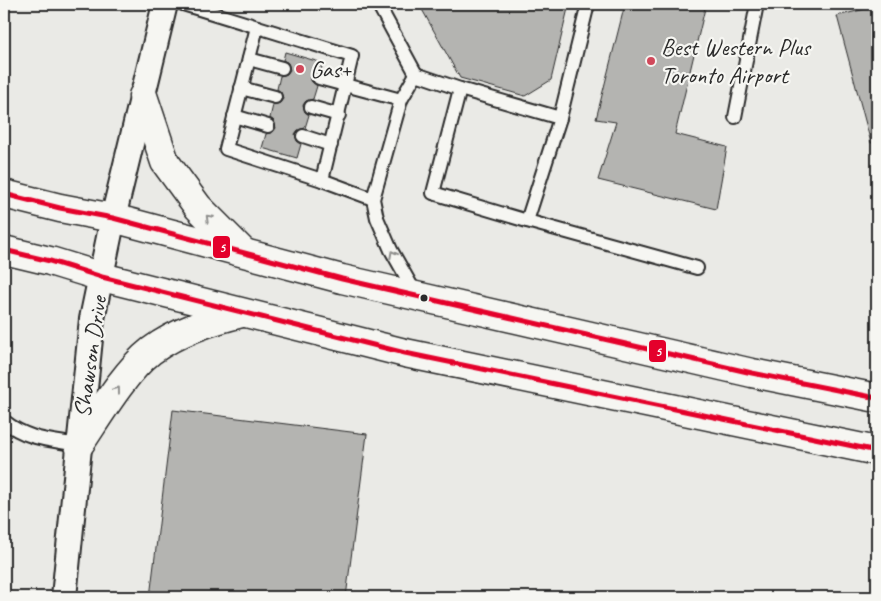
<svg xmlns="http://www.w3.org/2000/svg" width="881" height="601" font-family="Caveat,sans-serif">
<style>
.building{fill:#b4b4b1;stroke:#2b2b2b}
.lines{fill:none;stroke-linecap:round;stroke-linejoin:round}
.lane-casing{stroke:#2b2b2b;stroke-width:16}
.street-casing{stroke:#2b2b2b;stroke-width:28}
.secondary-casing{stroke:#2b2b2b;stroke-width:31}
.lane{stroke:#f6f6f2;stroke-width:12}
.street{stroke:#f6f6f2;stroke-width:24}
.secondary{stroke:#f6f6f2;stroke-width:28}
.bus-1-casing{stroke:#f6f6f2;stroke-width:9}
.bus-1{stroke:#e4002b;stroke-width:5}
.oneway{stroke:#90908e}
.poi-dot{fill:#d1495b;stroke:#f6f6f2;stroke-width:2}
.bus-dot{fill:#2b2b2b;stroke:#f6f6f2;stroke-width:2}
.labels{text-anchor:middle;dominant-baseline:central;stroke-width:4.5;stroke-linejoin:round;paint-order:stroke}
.poi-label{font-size:24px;fill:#2b2b2b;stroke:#f6f6f2;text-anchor:start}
.street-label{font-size:24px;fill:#2b2b2b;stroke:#f6f6f2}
.line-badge{stroke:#f6f6f2;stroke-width:2}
.badge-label{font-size:14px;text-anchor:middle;font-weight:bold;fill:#fff}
</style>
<rect width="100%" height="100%" fill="#eaeae6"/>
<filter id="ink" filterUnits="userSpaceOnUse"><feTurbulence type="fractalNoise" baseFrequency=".02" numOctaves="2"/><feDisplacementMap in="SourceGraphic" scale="10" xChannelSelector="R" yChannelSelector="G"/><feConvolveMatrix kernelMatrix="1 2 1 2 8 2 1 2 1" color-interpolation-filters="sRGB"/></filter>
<g filter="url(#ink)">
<!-- building -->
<g class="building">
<path d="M419 4H569L551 80 525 96 460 78Z"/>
<path d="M625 4H706L675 134 727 147 716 209 598 180 616 122 596 119Z"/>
<path d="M877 6V142L871 143 837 16Z"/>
<path d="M285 52 323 63 321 70H316L311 75V81L317 86 313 99 306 101 303 105 305 112 309 115 305 128 298 130 295 134 297 141 301 144 297 158 262 148 266 134 273 132 276 128 274 121 270 118 273 105 280 103 283 99 281 92 277 89 280 76 287 74 290 70 288 63 283 60Z"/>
<path d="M173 410 367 434 346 597H150Z"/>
</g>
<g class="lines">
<defs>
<g id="lane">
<path d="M183 4 352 56 322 180 373 199"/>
<path d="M376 4H378L416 74"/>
<path d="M257 27 226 149 322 180"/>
<path d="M249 59 282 68"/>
<path d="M319 78 401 100"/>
<path d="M241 88 275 97"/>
<path d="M460 89 433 193 527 221"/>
<path d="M311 107 339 115"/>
<path d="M234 116 268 126"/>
<path d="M735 117 757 4"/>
<path d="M560 118 527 221 697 268"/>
<path d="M303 136 331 145"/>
<path d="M416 294 391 250 377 218 373 199 401 100 416 74 460 89 560 118 588 4"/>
<path d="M4 421C27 440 51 440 79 445"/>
</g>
<path id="street" d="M64 597 92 319 113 218 165 4"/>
<g id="secondary">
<path d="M143 96 165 162 198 207 242 251"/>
<path d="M4 194 60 208 113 218 342 279 752 373 877 398"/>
<path d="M4 250 50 261 102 277 405 353 877 451"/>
<path d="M79 445C98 417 125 371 151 351 178 331 210 321 242 313"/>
</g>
</defs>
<!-- lane casing -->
<use href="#lane" class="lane-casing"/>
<!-- street casing -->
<use href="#street" class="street-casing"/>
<!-- secondary casing -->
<use href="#secondary" class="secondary-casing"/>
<!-- lane -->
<use href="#lane" class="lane"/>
<!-- street -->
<use href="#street" class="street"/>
<!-- secondary -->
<use href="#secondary" class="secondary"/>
<defs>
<g id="bus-1">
<path d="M4 194 60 208 113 218 342 279 752 373 877 398"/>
<path d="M4 250 50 261 102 277 405 353 877 451"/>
</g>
</defs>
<!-- bus-1 casing -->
<use href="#bus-1" class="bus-1-casing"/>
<!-- bus-1 -->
<use href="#bus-1" class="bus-1"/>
</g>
<!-- one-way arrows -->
<defs><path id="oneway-chevron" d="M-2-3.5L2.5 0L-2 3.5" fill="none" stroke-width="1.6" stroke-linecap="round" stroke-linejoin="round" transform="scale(1.25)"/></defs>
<g class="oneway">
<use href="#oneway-chevron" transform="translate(209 218) rotate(-135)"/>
<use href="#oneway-chevron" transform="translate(393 254) rotate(-118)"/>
<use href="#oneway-chevron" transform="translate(117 390) rotate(-53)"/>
</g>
</g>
<!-- markers -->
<g class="poi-dot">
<circle cx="651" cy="61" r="5"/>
<circle cx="300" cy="69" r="5"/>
</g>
<circle class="bus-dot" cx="424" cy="298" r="4.5"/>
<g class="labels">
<!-- poi labels -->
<g class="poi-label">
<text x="661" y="47">Best Western Plus<tspan x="661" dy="28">Toronto Airport</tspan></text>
<text x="310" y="69">Gas+</text>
</g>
<!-- street labels -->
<g class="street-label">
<text transform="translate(90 357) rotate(-82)">Shawson Drive</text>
</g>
</g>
<g class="line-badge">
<rect x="212" y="235" width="19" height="24" rx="5" fill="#e4002b"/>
<rect x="648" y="339" width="19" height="24" rx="5" fill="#e4002b"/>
</g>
<g class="badge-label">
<text x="222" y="252">5</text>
<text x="658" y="356">5</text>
</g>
<!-- margin -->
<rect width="881" height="601" fill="none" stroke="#f6f6f2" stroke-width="20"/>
<rect x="10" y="10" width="861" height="581" fill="none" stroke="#2b2b2b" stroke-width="2" filter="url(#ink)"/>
</svg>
